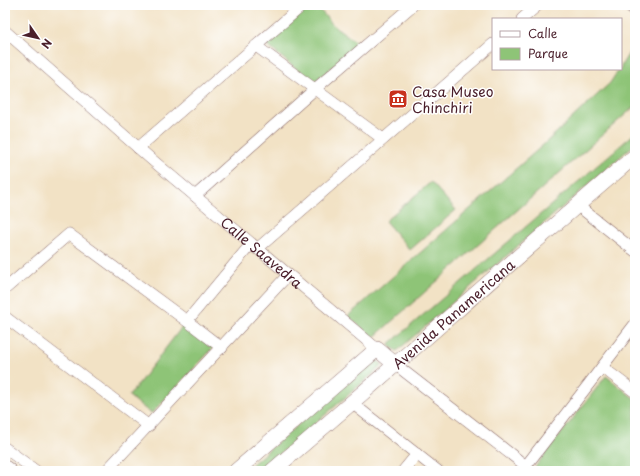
<svg xmlns="http://www.w3.org/2000/svg" width="640" height="476" font-family="'Playpen Sans',sans-serif">
<style>
.green{fill:#8ec477;stroke:#6c7251}
.lines{fill:none;stroke-linecap:round;stroke-linejoin:round}
.street-casing{stroke:#856361;stroke-width:12}
.secondary-casing{stroke:#856361;stroke-width:16}
.street{stroke:#fff;stroke-width:11}
.secondary{stroke:#fff;stroke-width:15}
.labels{text-anchor:middle;dominant-baseline:central;stroke-width:3;stroke-linejoin:round;paint-order:stroke}
.poi-label{font-size:14px;fill:#4a1f2b;stroke:#fff;text-anchor:start}
.street-label{font-size:14px;fill:#4a1f2b;stroke:#fff}
</style>
<rect width="100%" height="100%" fill="#fff"/>
<filter id="ink" filterUnits="userSpaceOnUse"><feTurbulence type="fractalNoise" baseFrequency=".025" numOctaves="2"/><feDisplacementMap in="SourceGraphic" scale="8" xChannelSelector="R" yChannelSelector="G"/><feConvolveMatrix kernelMatrix="1 2 1 2 8 2 1 2 1" color-interpolation-filters="sRGB"/></filter>
<filter id="wash" filterUnits="userSpaceOnUse"><feTurbulence type="fractalNoise" baseFrequency=".012" numOctaves="4" result="noise"/><feDisplacementMap in="SourceGraphic" scale="16" xChannelSelector="R" yChannelSelector="G"/><feGaussianBlur stdDeviation="0.9" result="paint"/><feColorMatrix in="noise" values="0 0 0 0 0 0 0 0 0 0 0 0 0 0 0 0 0 1.4 0 .05"/><feComposite in="paint" operator="in"/></filter>
<g filter="url(#wash)">
<rect width="100%" height="100%" fill="#f2e2c5"/>
<!-- green -->
<g class="green">
<path d="M311 5H316L333 25 359 44 317 80 311 81 269 47 268 43Z"/>
<path d="M635 27V106L373 338 348 316 543 145 610 83 619 69H621V66L629 53Z"/>
<path d="M635 133V144L397 351 388 345Z"/>
<path d="M431 182 456 210 410 250 385 221Z"/>
<path d="M185 323 214 347 152 413 149 412 129 396Z"/>
<path d="M375 359 383 365 260 471H244Z"/>
<path d="M606 376 635 399V465L630 471H532Z"/>
</g>
</g>
<g filter="url(#ink)">
<g class="lines">
<defs>
<g id="street">
<path d="M628 5 635 10"/>
<path d="M522 19 538 5"/>
<path id="s1" d="M5 31 151 159 377 349"/>
<path d="M256 46 383 139"/>
<path d="M138 148 303 5"/>
<path d="M195 196 315 89 413 5"/>
<path d="M577 205 635 251"/>
<path d="M257 249 493 44"/>
<path d="M5 289 69 234 187 321 222 348"/>
<path d="M5 317 149 426"/>
<path d="M187 321 251 244"/>
<path d="M396 365 526 466"/>
<path d="M602 367 635 392"/>
<path d="M352 403 438 471"/>
<path d="M5 448 36 471"/>
<path d="M106 471 288 275"/>
<path d="M403 471 417 454"/>
<path d="M522 471 635 324"/>
</g>
<g id="secondary">
<path d="M5 468 9 471"/>
<path d="M236 471 377 349 396 365"/>
<path id="s2" d="M272 471C394 368 513 259 635 156"/>
</g>
</defs>
<!-- street casing -->
<use href="#street" class="street-casing"/>
<!-- secondary casing -->
<use href="#secondary" class="secondary-casing"/>
<!-- street -->
<use href="#street" class="street"/>
<!-- secondary -->
<use href="#secondary" class="secondary"/>
</g>
</g>
<!-- icons -->
<defs>
<symbol id="museum-square" viewBox="-11 -11 22 22"><rect x="-9" y="-9" width="18" height="18" rx="4" fill="#c8321e" stroke="#fff"/><path d="M0-6L6-3V-2H-6V-3ZM-5-1h2V3h-2ZM-1-1h2V3h-2ZM3-1h2V3H3ZM-6 4H6V6H-6Z" fill="#fff"/></symbol>
</defs>
<g fill-rule="evenodd">
<use href="#museum-square" x="387" y="88" width="22" height="22"/>
</g>
<g class="labels">
<!-- poi labels -->
<g class="poi-label">
<text x="412" y="91">Casa Museo<tspan x="412" dy="16">Chinchiri</tspan></text>
</g>
<!-- street labels -->
<g class="street-label">
<text stroke="none"><textPath href="#s1" startOffset="339">Calle Saavedra</textPath></text>
<text stroke="none"><textPath href="#s2" startOffset="240">Avenida Panamericana</textPath></text>
</g>
</g>
<!-- margin -->
<rect width="640" height="476" fill="none" stroke="#fff" stroke-width="20"/>
<!-- legend -->
<rect x="492" y="18" width="130" height="52" fill="#ffffff" stroke="#b7a5aa"/>
<rect x="500" y="31" width="20" height="6" fill="#ffffff" stroke="#b7a5aa"/>
<text x="528" y="38" font-size="12" fill="#4a1f2b">Calle</text>
<rect x="500" y="48" width="20" height="12" fill="#8ec477" stroke="#b7a5aa"/>
<text x="528" y="58" font-size="12" fill="#4a1f2b">Parque</text>
<!-- north arrow -->
<g transform="translate(38 38) rotate(124)" stroke="#ffffff" stroke-width="3" paint-order="stroke">
<path d="M0-3L7 15L0 10L-7 15Z" fill="#4a1f2b"/>
<text y="-6" font-size="11" font-weight="bold" text-anchor="middle" fill="#4a1f2b">N</text>
</g>
</svg>
